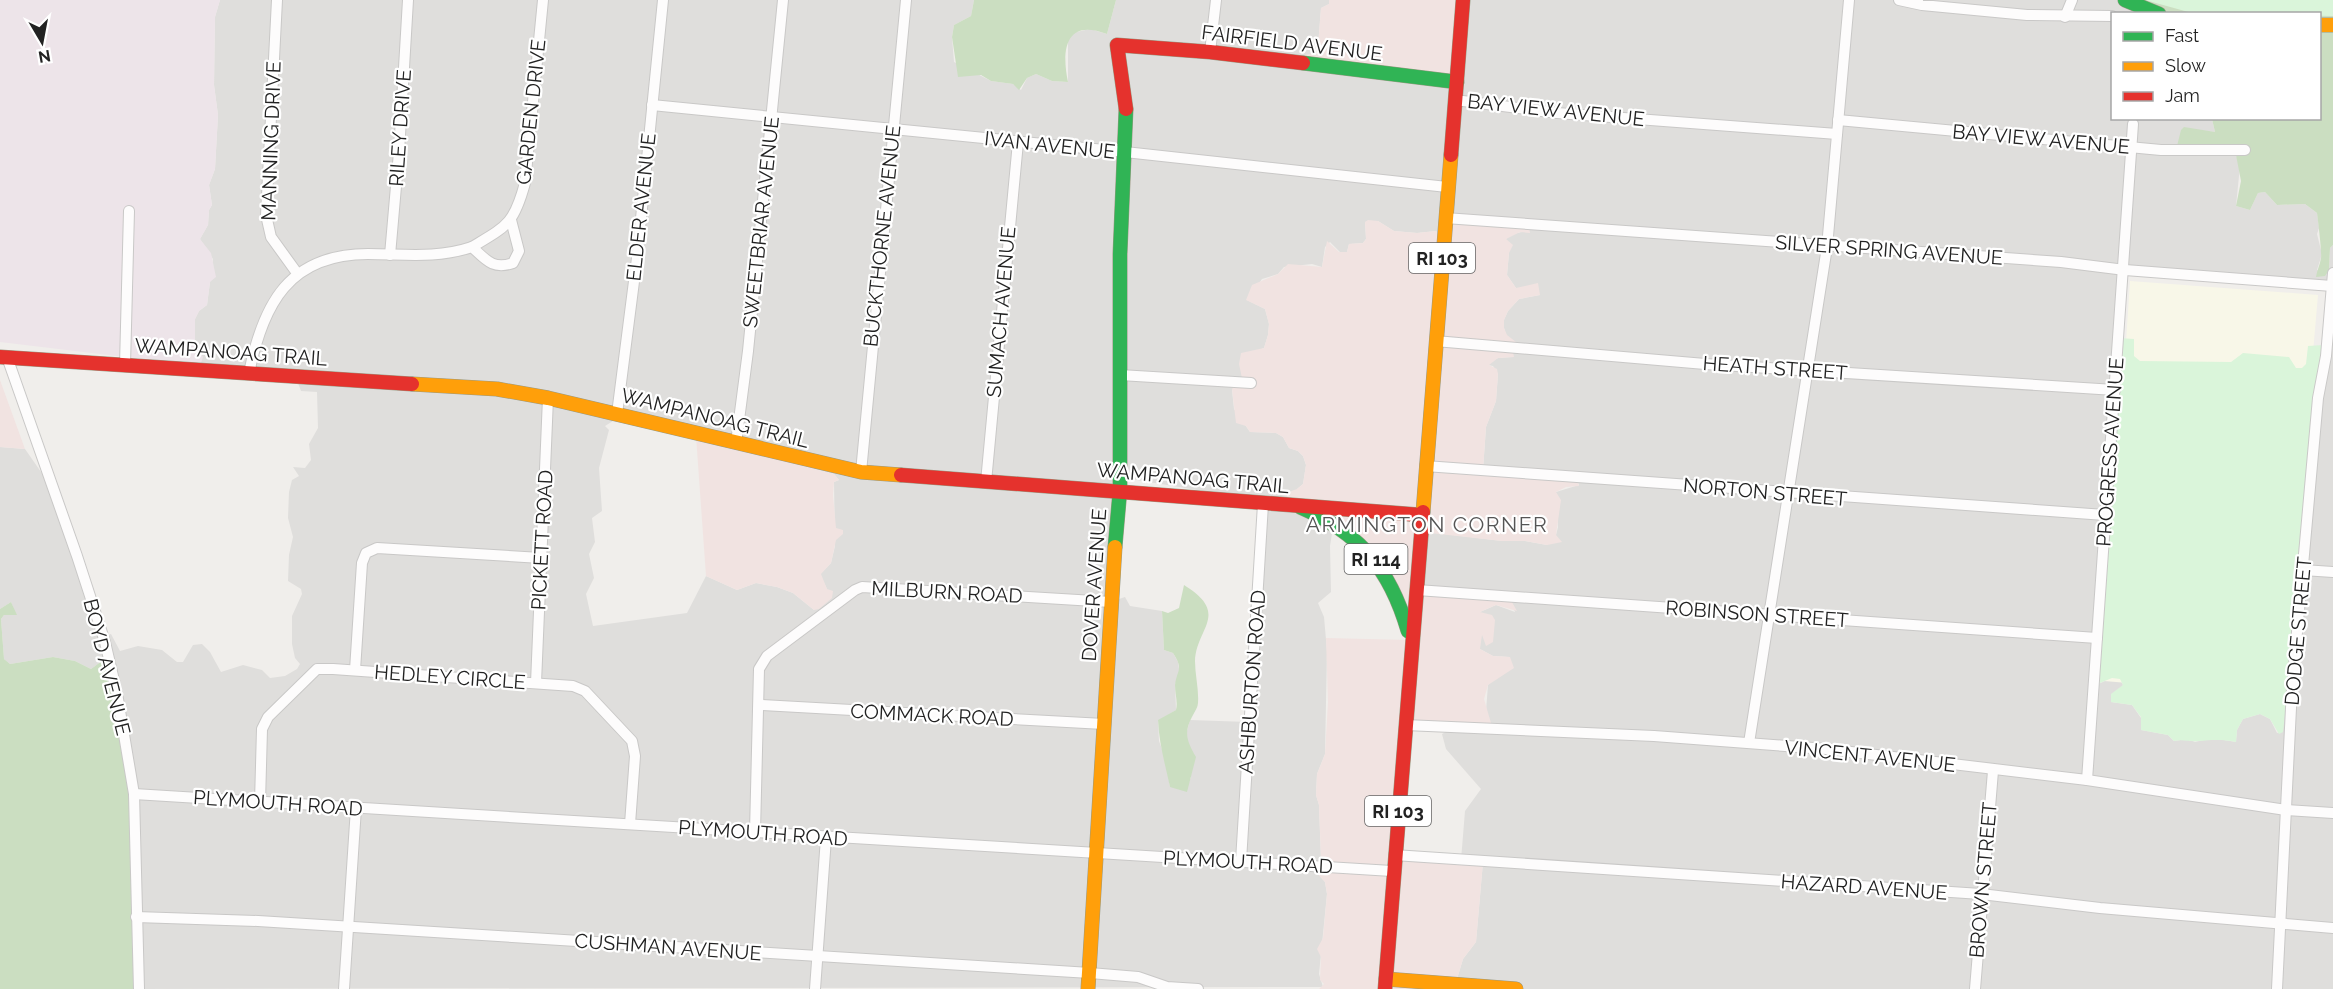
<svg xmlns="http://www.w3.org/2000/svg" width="2333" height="989" font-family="Raleway,sans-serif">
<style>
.residential{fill:#dfdedc;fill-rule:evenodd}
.commercial{fill:#f1e3e1}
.industrial{fill:#ede4e9}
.education{fill:#f8f7e8}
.forest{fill:#cbdec1}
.park{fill:#daf5da}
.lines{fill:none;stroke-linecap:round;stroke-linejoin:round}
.street-casing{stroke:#c9c8c7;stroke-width:12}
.fast-casing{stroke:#999a82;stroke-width:15}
.slow-casing{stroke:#999a82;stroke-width:15}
.jam-casing{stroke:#999a82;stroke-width:15}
.street{stroke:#fdfcfc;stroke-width:10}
.fast{stroke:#30b455;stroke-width:14}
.slow{stroke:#ff9f0a;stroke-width:14}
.jam{stroke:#e5322d;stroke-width:14}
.labels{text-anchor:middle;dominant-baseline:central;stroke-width:4.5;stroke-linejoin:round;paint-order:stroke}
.shield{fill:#fff;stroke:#646464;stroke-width:1.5}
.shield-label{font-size:18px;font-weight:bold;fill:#222}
.street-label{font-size:20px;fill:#222;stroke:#fff}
.neighbourhood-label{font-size:21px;letter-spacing:1.5px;fill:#555;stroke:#fff}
</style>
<rect width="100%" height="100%" fill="#f0eeeb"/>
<!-- residential -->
<path class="residential" d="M220 0H974L971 16 954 25 952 37 954 62 991 81 1013 84 1021 90 1027 78 1036 74 1052 81 1068 82V38L1072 33 1090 29 1107 34 1116 0H1329V4L1321 8 1318 46 1303 63 1464 0H2124L2157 13 2112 14V118L2212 119 2215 132 2200 131 2236 155 2240 166 2236 206 2250 210 2258 193 2265 192 2277 205 2305 204 2317 213 2319 228 2317 234 2322 254 2317 270 2326 273 2329 270 2330 248 2333 245V989H1454L1463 959 1476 942 1483 862 1461 860 1465 811 1481 789 1446 749 1442 734 1486 711 1488 685 1510 657 1493 656 1480 649V612L1496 605 1515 612 1509 597 1418 591 1421 531 1502 541H1525L1547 545 1556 535 1558 527 1556 492 1579 485 1576 477 1483 470 1486 427 1496 401 1498 374 1493 366 1488 365 1490 362 1498 358 1513 357 1504 328V320L1508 311 1519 299 1540 295 1525 288H1516L1507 275 1509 253 1506 239 1509 235 1530 230 1441 237 1436 231 1417 233 1394 231 1378 221 1365 222 1366 239 1363 243 1349 244 1347 252H1340L1330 242 1325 247 1322 267 1312 264 1284 267 1278 274 1262 279 1247 300 1265 309 1269 324 1268 335 1264 348 1256 351 1243 383 1232 390 1234 409 1250 432 1276 433 1283 437 1289 448 1298 451 1303 456 1306 465 1303 484 1297 489 1334 521 1330 546 1331 592 1318 603 1324 617 1327 651 1325 754 1317 774 1316 795 1319 805 1321 861 1316 872 1325 882 1327 894 1319 974 1323 987 139 989 106 658 91 669 75 661 53 657 10 664 4 659 1 619 4 615H16L11 602 0 609V447L25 449 55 492 104 636 111 634 120 651 138 646 162 650 177 662H183L193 645 202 644 210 652 221 672 243 665 262 670 270 678 285 676 297 669 300 664 295 658 292 644V616L302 594 301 589 288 581 289 555 293 537 288 518 289 492 292 480 299 476 293 467 305 468 311 460 309 444 318 428 317 392 301 391 298 383 200 366 195 344V319L199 311 207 305 213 259 200 239 208 225 209 210 212 205 209 185 215 169 218 115 214 85 215 17ZM2123 270 2330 290 2291 706 2286 704 2282 732 2277 733 2270 719 2260 714 2243 719 2237 730 2236 742 2212 738 2195 742 2187 739 2174 741 2168 735 2141 730V718L2132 705 2111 702 2123 685 2120 679 2112 678 2096 685ZM613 421 810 464 814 469 834 474 839 480 834 482 835 546 831 563 820 574 827 589 814 610 793 593 777 587 756 583 737 590 706 576 687 613 593 626 586 594 594 578 589 554 595 542 592 518 602 511 599 468 609 430 605 426ZM1113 476 1263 501 1248 722 1190 720 1185 738 1191 777 1189 782 1170 787 1165 757 1159 741 1158 721 1176 710 1175 684 1180 675 1178 662 1173 653 1164 650 1162 611 1130 606 1125 597 1119 599 1121 572 1114 575Z"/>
<!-- commercial -->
<g class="commercial">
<path d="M1329 0H1464L1458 78 1301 56 1313 53 1318 46 1321 8 1329 4Z"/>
<path d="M1368 220 1378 221 1394 231 1417 233 1436 231 1441 237 1446 220 1528 223 1530 233 1520 232 1506 239 1513 245 1509 253 1507 275 1516 288 1538 283 1540 295 1519 299 1508 311 1504 320V328L1507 335 1516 342 1512 347 1514 357 1498 358 1489 365 1497 369 1498 374 1496 401 1486 427 1483 470 1576 477 1579 486 1566 487 1556 492 1561 500 1556 535 1562 542 1547 545 1525 541H1502L1421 532 1418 591 1509 597 1517 611 1496 605 1480 612 1492 615 1495 620 1493 642 1486 646 1482 635 1480 649 1493 656 1510 657 1514 668 1488 685 1484 699 1491 723 1486 730 1404 726 1395 856 1483 862 1476 942 1463 959 1454 989H1319L1324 984 1320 980 1321 957 1317 949 1323 938 1327 894 1325 882 1316 872 1315 862 1321 860 1319 805 1316 795 1317 774 1325 754 1328 702 1326 638 1410 640 1377 558 1290 504 1286 493 1297 489 1303 484 1306 465 1303 456 1298 451 1289 448 1283 437 1276 433 1250 432 1246 426 1236 423 1232 389 1236 384 1243 383 1239 364 1241 353 1264 348 1268 335 1269 324 1265 309 1246 300 1252 285 1278 274 1288 264 1322 267 1327 241 1339 252H1347L1349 244 1363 243 1366 239 1365 222Z"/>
<path d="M0 380 25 449 0 447Z"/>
<path d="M696 436 810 464 814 469 834 474 839 480 834 482 833 495 836 528 843 530V534L836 540 831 563 821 574 827 589 833 591 832 598 819 609 814 610 793 593 777 587 756 583 737 590 706 576Z"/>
</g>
<!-- industrial -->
<path class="industrial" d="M0 0H220L215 17 214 85 218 115 215 169 209 185 212 205 209 210 208 225 200 239 211 253 216 277 210 282 207 305 199 311 195 319V344L203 357 200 366 0 342Z"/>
<!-- education -->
<path class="education" d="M2130 281 2318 295 2283 696 2104 681Z"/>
<!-- forest -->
<g class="forest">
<path d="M974 0H1116L1107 34C1066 18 1061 49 1068 82L1052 81 1036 74 1027 78 1019 90 1013 84 991 81 981 75 958 77 952 37 954 25 971 16Z"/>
<path d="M2124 0H2333V245L2330 248 2329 270 2325 276 2316 277C2317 270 2320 265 2321 258 2322 251 2318 221 2317 213L2305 204 2277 205 2265 192 2258 193 2250 210 2236 206 2241 181 2236 155 2177 146 2181 130 2184 127 2215 132 2212 119 2320 118V14L2157 13Z"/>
<path d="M1184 585C1231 614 1196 628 1195 661 1195 675 1199 689 1198 703 1198 707 1195 711 1193 715 1183 733 1187 741 1196 757L1187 792 1170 787C1165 764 1159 743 1158 720L1176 710C1178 702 1175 694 1175 685 1177 669 1184 670 1173 653L1164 650 1162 611 1168 613 1179 608Z"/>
<path d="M11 602 17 615H4L1 619 4 659 10 664 53 657 75 661 91 669 106 658 137 790 139 989H0V609Z"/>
</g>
<!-- park -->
<g class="park">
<path d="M2145 0H2333V16L2192 13Z"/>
<path d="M2119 338 2134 339V356L2140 361 2231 362 2243 353 2289 357 2296 368H2302L2306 364 2308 346 2323 345 2286 705 2283 732 2279 734 2270 719 2260 714 2243 719 2237 730 2236 742C2222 739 2212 740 2198 741 2190 742 2183 739 2174 741L2168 735 2141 730V717L2132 705 2111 702V694L2123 685 2120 679 2112 678 2095 685Z"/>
</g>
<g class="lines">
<defs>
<g id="street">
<path d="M277 0 266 215 271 237 297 273"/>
<path d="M1899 0 1922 5 2027 15 2112 16"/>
<path d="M2065 17 2072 0"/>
<path d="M1210 52 1216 0"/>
<path d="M1455 100 1557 113 1837 134"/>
<path d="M652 105 1125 152 1447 187"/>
<path d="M1838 120 2161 150H2245"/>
<path d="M1445 218 2061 262 2125 270 2332 286"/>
<path d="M472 247C507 226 514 224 525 183L543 0"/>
<path d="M390 255 399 152 408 0"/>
<path d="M1435 341 1705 364 2115 390"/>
<path d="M7 357 77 556 105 642 117 693 134 794 139 989"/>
<path d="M125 365 129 211"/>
<path d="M249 373C263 304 289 254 368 254 404 254 436 259 472 247 486 260 493 270 513 263L519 251 511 220"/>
<path d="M1120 375 1251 383"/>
<path d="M617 414 637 258 663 0"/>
<path d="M736 443 748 351 783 0"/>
<path d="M1425 466 2105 515"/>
<path d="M861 472 906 0"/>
<path d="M986 482 1018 142"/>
<path d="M2303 570 2333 572"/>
<path d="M1417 590 2097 638"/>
<path d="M355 670 362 563 366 553 377 548 541 558"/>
<path d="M536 683 548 398"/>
<path d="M760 705 1104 724"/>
<path d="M1405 725 1654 736 1826 749 2087 780 2286 810 2333 813"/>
<path d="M1749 743 1827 247 1849 0"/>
<path d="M2087 780 2133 124"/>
<path d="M134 794 1392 871"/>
<path d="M260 802 262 729 268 717 317 669H333L573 686 585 691 632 741 635 756 630 824"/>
<path d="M755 832 759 669 767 656 855 590 862 587 1111 602"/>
<path d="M1394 855 1981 894 2100 908 2333 928"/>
<path d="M1241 861 1263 504"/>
<path d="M136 917 258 921 1090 973 1138 977 1167 987 1198 989"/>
<path d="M344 989 356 808"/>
<path d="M815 989 826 838"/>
<path d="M1975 989 1993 771"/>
<path d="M2277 989 2292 688 2318 398 2326 356 2333 273"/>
</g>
<g id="fast">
<path d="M2125 0 2159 14"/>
<path d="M1303 63 1457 82"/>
<path d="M1300 507C1360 533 1390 569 1408 631"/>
<path d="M1115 547 1120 490V254L1126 109"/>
</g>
<g id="slow">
<path d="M2320 25H2333"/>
<path d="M412 384 497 389 548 398 861 472 901 475"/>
<path d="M1423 512 1451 155"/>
<path d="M1386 979 1516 989"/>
<path d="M1088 989 1115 547"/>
</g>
<g id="jam">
<path d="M1126 109 1117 45 1210 52 1303 63"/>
<path d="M1451 155 1463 0"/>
<path d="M0 357 412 384"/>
<path d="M901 475 1421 515"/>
<path d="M1385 989 1423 512"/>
</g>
</defs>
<!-- street casing -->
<use href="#street" class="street-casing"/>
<!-- fast casing -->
<use href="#fast" class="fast-casing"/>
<!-- slow casing -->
<use href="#slow" class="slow-casing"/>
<!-- jam casing -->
<use href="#jam" class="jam-casing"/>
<!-- street -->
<use href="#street" class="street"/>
<!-- fast -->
<use href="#fast" class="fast"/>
<!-- slow -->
<use href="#slow" class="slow"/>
<!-- jam -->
<use href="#jam" class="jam"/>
</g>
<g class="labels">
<!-- shield labels -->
<g class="shield">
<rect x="1409" y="243" width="66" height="30" rx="4.5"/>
<rect x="1344.5" y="544" width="63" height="30" rx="4.5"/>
<rect x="1365" y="796" width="66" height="30" rx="4.5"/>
</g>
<g class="shield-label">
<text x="1442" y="258">RI 103</text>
<text x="1376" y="559">RI 114</text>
<text x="1398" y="811">RI 103</text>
</g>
<!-- street labels -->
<g class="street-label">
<text transform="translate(1292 43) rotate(7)">FAIRFIELD AVENUE</text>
<text transform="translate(1556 110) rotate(6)">BAY VIEW AVENUE</text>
<text transform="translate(531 112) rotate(-84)">GARDEN DRIVE</text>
<text transform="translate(400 128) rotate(-86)">RILEY DRIVE</text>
<text transform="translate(2041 139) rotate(5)">BAY VIEW AVENUE</text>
<text transform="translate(271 141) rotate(-88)">MANNING DRIVE</text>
<text transform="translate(1050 145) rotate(6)">IVAN AVENUE</text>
<text transform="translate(641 207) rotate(-84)">ELDER AVENUE</text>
<text transform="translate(761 222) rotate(-84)">SWEETBRIAR AVENUE</text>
<text transform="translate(882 236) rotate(-84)">BUCKTHORNE AVENUE</text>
<text transform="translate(1889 250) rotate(4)">SILVER SPRING AVENUE</text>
<text transform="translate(1001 312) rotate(-85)">SUMACH AVENUE</text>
<text transform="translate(231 352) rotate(4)">WAMPANOAG TRAIL</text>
<text transform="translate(1775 368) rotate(4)">HEATH STREET</text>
<text transform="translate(715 418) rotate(14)">WAMPANOAG TRAIL</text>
<text transform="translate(2110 452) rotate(-86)">PROGRESS AVENUE</text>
<text transform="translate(1193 478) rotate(5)">WAMPANOAG TRAIL</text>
<text transform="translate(1765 492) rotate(5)">NORTON STREET</text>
<text transform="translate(542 540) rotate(-87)">PICKETT ROAD</text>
<text transform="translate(1094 585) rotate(-86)">DOVER AVENUE</text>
<text transform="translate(947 592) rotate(3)">MILBURN ROAD</text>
<text transform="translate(1757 614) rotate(4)">ROBINSON STREET</text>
<text transform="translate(2298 631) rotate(-85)">DODGE STREET</text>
<text transform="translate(107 667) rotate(76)">BOYD AVENUE</text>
<text transform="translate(450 677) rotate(4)">HEDLEY CIRCLE</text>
<text transform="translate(1252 682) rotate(-86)">ASHBURTON ROAD</text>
<text transform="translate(932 715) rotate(3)">COMMACK ROAD</text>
<text transform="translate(1870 756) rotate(6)">VINCENT AVENUE</text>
<text transform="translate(278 803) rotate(4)">PLYMOUTH ROAD</text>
<text transform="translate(763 833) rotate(4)">PLYMOUTH ROAD</text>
<text transform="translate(1248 862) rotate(3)">PLYMOUTH ROAD</text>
<text transform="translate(1983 880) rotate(-85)">BROWN STREET</text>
<text transform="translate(1864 887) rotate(4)">HAZARD AVENUE</text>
<text transform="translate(668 947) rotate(4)">CUSHMAN AVENUE</text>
</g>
<!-- neighbourhood labels -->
<g class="neighbourhood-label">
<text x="1427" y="524">ARMINGTON CORNER</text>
</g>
</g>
<!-- legend -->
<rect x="2111" y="12" width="210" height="108" fill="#ffffff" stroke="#a7a7a7" stroke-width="1.5"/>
<rect x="2123" y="32" width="30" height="9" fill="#30b455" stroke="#a7a7a7" stroke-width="1.5"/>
<text x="2165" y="42" font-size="18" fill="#222222">Fast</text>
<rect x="2123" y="62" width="30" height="9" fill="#ff9f0a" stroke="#a7a7a7" stroke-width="1.5"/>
<text x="2165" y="72" font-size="18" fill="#222222">Slow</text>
<rect x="2123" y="92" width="30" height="9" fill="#e5322d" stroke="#a7a7a7" stroke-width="1.5"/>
<text x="2165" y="102" font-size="18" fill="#222222">Jam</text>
<!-- north arrow -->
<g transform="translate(42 42) rotate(170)" stroke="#ffffff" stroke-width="4.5" paint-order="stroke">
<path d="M0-4.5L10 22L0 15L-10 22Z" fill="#222222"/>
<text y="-9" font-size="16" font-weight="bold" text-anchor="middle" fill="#222222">N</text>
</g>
</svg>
